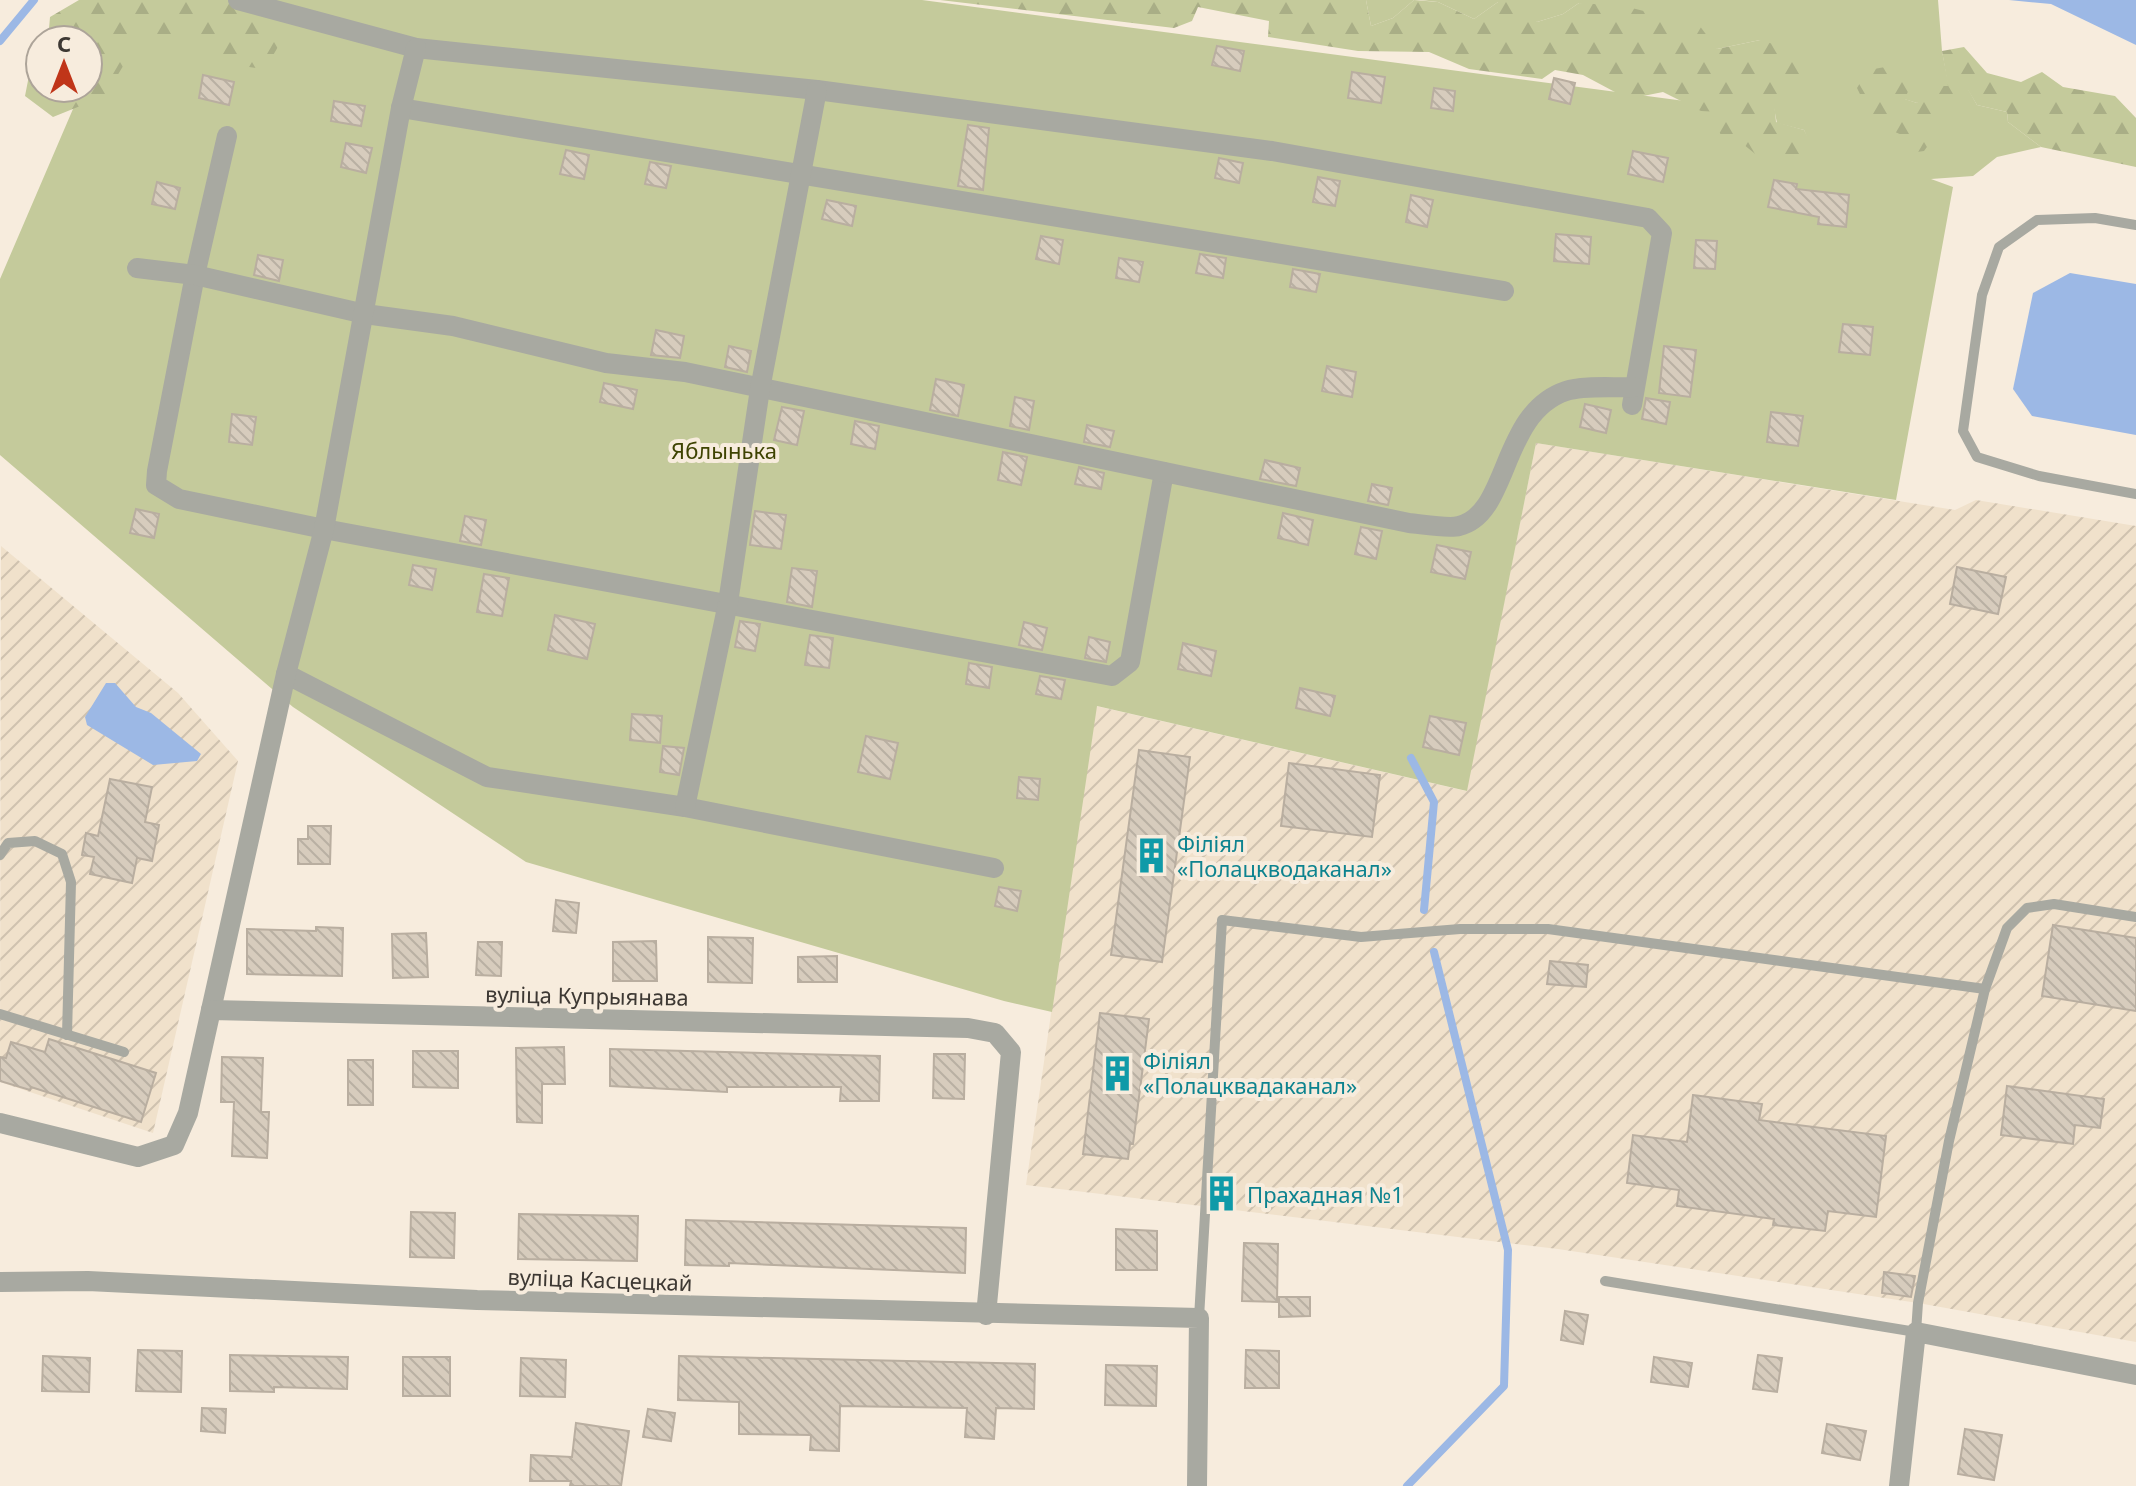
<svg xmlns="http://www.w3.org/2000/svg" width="2136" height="1486" font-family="'Noto Sans',sans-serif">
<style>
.industrial{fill:url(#industrial-furrows)}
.green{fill:#c4ca9b}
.forest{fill:url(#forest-firs)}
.water{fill:#9cb8e5}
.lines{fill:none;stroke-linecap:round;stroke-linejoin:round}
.stream{stroke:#9cb8e5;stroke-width:8}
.building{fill:url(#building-back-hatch);stroke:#b9aea0;stroke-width:2}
.service{stroke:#a8a9a1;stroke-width:10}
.minor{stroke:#a8a9a1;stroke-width:20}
.labels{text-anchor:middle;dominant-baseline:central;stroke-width:8;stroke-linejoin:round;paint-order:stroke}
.park-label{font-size:22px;fill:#3e4302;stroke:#f7ecdd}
.culture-label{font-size:22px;fill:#0d838f;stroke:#f7ecdd;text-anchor:start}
.street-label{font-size:22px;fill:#3d3833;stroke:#f7ecdd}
</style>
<defs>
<pattern id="industrial-furrows" width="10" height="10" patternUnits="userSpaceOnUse" patternTransform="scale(2)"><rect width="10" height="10" fill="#f0e1cb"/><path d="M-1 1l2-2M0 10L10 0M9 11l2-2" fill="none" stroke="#cfc2af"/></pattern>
<pattern id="forest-firs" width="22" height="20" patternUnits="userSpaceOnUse" patternTransform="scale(2)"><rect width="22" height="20" fill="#c4ca9b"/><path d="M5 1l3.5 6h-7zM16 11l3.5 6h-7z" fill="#a9ae86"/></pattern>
<pattern id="building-back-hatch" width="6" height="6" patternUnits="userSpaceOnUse" patternTransform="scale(2)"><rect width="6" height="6" fill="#d7ccbd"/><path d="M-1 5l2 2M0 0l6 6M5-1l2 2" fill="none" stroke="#b9b0a3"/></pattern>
</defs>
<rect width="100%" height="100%" fill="#f7ecdd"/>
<!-- industrial -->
<g class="industrial">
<path d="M1536 443 1955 510 1976 500 2136 526V1342L1918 1303 1558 1249 1026 1185 1096 706 1466 791Z"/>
<path d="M1 546 178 693 238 761 153 1133 0 1082Z"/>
</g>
<!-- green -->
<g class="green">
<path d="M119 0H922L1715 105 1807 137 1804 130 1777 123 1760 40 1717 49 1579 3 1563 14 1537 22 1498 2 1474 19 1438 2 1420 0H1938L1942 51 1949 87 1917 103 1904 99 1874 123 1968 89 1977 105 2007 112 2008 122 2041 147 1997 157 1973 176 1931 179 1953 187 1896 500 1536 443 1467 791 1097 706 1052 1012 1004 1001 526 862 293 707 0 455V279L82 88H88Z"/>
<path d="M1366 0H1414L1393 18 1371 26Z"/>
</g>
<!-- forest -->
<g class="forest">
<path d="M79 0H266L289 28 265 69C231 65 215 63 197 33L176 43 140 38 105 96 53 117 25 96 33 55 40 50V88H88V40H48L50 17Z"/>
<path d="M940 0H1366L1371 26 1393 18 1414 0 1438 2 1474 19 1498 2H1521L1537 22 1563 14 1579 3 1624 6 1699 25 1717 49 1760 40 1794 50 1806 73 1774 101 1776 122 1804 130 1811 143 1805 158 1788 159 1773 149 1759 157 1743 144 1728 145 1713 123 1721 112 1701 111 1663 92 1628 99 1583 75 1555 70 1542 79 1469 69 1429 52 1358 51 1268 37 1269 21 1198 7 1192 21 1174 28Z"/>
<path d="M1964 47 1987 73 2021 82 2042 72 2063 87 2115 96 2136 118V167L2041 147 2008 122 2007 112 1977 105 1968 90 1924 151 1902 154V135L1874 123 1857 88 1868 70 1891 66 1912 81 1905 99 1917 103 1930 86H1948L1942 51Z"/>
</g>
<!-- water -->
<g class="water">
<path d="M2009 0H2136V45L2051 4Z"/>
<path d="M2070 273 2136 284V435L2032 416 2013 389 2033 293Z"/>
<path d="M106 683H115L136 707 151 713 201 754 197 761 153 765 87 725 85 717Z"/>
</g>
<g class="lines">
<!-- stream -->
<g class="stream">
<path d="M0 41 34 0"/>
<path d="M1411 758 1434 802 1424 910"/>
<path d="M1407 1486 1504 1386 1508 1250 1434 952"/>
</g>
</g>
<!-- building -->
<g class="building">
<path d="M1217 46 1244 51 1240 71 1212 65Z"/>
<path d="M1352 72 1385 77 1381 103 1348 98Z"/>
<path d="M203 75 234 82 229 105 199 98Z"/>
<path d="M1554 78 1575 83 1570 104 1549 99Z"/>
<path d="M1434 88 1455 91 1453 111 1431 108Z"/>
<path d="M334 101 365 106 361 126 331 121Z"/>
<path d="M968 125 989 128 983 190 958 186Z"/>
<path d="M346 143 372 148 366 173 341 167Z"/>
<path d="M566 150 589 155 584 179 560 174Z"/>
<path d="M1633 151 1668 158 1663 182 1628 174Z"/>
<path d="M1219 158 1243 163 1239 183 1215 178Z"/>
<path d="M650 162 671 166 666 188 645 184Z"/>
<path d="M1318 177 1340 181 1335 206 1313 202Z"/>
<path d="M1774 180 1797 184 1796 189 1849 195 1846 227 1818 224 1819 217 1768 207Z"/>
<path d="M157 182 180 188 175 209 152 204Z"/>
<path d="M1411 195 1433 200 1427 227 1406 222Z"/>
<path d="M827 200 856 206 852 226 822 219Z"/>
<path d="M1556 234 1591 237 1589 264 1554 261Z"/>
<path d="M1041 236 1063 240 1059 264 1036 259Z"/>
<path d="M1696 240 1717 241 1715 269 1694 268Z"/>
<path d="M1200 254 1226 258 1223 278 1196 273Z"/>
<path d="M258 255 283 260 279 281 254 275Z"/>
<path d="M1119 258 1143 262 1139 282 1116 278Z"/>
<path d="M1293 269 1320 274 1316 292 1290 287Z"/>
<path d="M1843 324 1873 327 1870 355 1839 352Z"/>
<path d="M656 330 684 336 680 358 651 355Z"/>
<path d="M729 346 751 351 747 372 725 367Z"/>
<path d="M1664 346 1696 350 1690 397 1659 393Z"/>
<path d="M1327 366 1356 372 1352 397 1322 391Z"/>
<path d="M936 379 964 385 958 416 930 410Z"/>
<path d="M604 383 637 390 633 409 600 402Z"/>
<path d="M1015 397 1034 401 1029 430 1010 426Z"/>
<path d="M1646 398 1670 402 1666 424 1642 419Z"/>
<path d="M1585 404 1611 410 1606 433 1580 427Z"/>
<path d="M782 407 804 411 797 445 774 440Z"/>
<path d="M1771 412 1803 416 1798 446 1767 442Z"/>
<path d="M232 414 256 417 252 445 229 442Z"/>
<path d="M855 421 879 426 875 449 851 444Z"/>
<path d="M1087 425 1114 431 1110 447 1084 442Z"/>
<path d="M1003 452 1027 457 1021 485 998 480Z"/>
<path d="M1265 460 1300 468 1296 486 1260 479Z"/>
<path d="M1079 467 1104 473 1101 489 1075 484Z"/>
<path d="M1372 484 1392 488 1388 505 1368 501Z"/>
<path d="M136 509 159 514 154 538 130 533Z"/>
<path d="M755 511 786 515 781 549 750 545Z"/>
<path d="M1283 513 1313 520 1308 545 1278 538Z"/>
<path d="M465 516 486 520 481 545 460 541Z"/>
<path d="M1361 527 1382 531 1376 559 1355 554Z"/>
<path d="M1437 545 1471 552 1465 579 1431 572Z"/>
<path d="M413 565 436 569 432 590 409 585Z"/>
<path d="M1957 567 2006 577 1998 614 1950 604Z"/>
<path d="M792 568 817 571 812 607 787 602Z"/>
<path d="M484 574 509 578 502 616 477 612Z"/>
<path d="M555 615 595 624 587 659 548 650Z"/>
<path d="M740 621 760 624 755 651 735 647Z"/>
<path d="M1024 622 1047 628 1042 650 1019 645Z"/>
<path d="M810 635 833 638 829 668 805 665Z"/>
<path d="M1089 637 1110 642 1106 662 1085 658Z"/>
<path d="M1183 643 1216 651 1211 676 1178 669Z"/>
<path d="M969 663 992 667 989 688 966 684Z"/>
<path d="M1040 676 1065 680 1061 699 1036 694Z"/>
<path d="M1300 688 1335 696 1330 716 1296 708Z"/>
<path d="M632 714 662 716 660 743 630 740Z"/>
<path d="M1430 716 1466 723 1459 755 1423 747Z"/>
<path d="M866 736 898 743 890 779 858 772Z"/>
<path d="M663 746 684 748 679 775 660 772Z"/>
<path d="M1139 750 1190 757 1162 962 1111 955Z"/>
<path d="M1289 763 1380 775 1372 837 1281 826Z"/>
<path d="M1019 777 1040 779 1038 800 1017 798Z"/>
<path d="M110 779 152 787 145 822 159 825 152 861 137 858 132 883 90 874 94 857 82 855 86 833 98 836Z"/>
<path d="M308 826H331L330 864H298V839H308Z"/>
<path d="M999 887 1021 891 1017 911 995 906Z"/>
<path d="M556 900 579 903 576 933 553 931Z"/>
<path d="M2053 925 2136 938V1011L2042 996Z"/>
<path d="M316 927 343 928 342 976 247 974V929L316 931Z"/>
<path d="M426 933 428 977 393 978 392 934Z"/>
<path d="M708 937 753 938 752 983 708 982Z"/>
<path d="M656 941 657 981H613V942Z"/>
<path d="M478 942H502L501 976 476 975Z"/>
<path d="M837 956V982H798V957Z"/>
<path d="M1550 961 1588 965 1586 987 1547 984Z"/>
<path d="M1100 1013 1149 1019 1133 1144H1130L1128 1159 1083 1154Z"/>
<path d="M49 1039 156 1073 141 1122 31 1087 30 1090 0 1081V1057L6 1058 11 1042 45 1052Z"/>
<path d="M564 1047 565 1084H542V1123L517 1122 516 1048Z"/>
<path d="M610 1049 880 1056 879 1101H840L841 1087H727V1092L610 1086Z"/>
<path d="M413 1051H458V1088L413 1087Z"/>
<path d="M934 1054H965L964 1099 933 1098Z"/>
<path d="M222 1057 263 1058 261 1112H269L267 1158 232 1156 234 1102H221Z"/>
<rect x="348" y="1060" width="25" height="45"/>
<path d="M2007 1086 2104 1099 2100 1128 2075 1125 2073 1144 2001 1135Z"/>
<path d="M1693 1095 1762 1104 1759 1120 1886 1136 1876 1217 1828 1211 1825 1231 1773 1225 1774 1219 1677 1206 1679 1190 1627 1183 1633 1135 1687 1142Z"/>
<path d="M411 1212 455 1213 454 1258 410 1257Z"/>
<path d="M519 1214 638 1216 637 1261 518 1259Z"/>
<path d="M686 1220 966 1228 965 1273 729 1263V1266L685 1265Z"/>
<path d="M1116 1229 1157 1231V1270H1116Z"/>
<path d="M1244 1243 1278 1244 1277 1302 1242 1301Z"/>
<path d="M1884 1272 1915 1276 1911 1297 1882 1293Z"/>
<path d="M1279 1297H1310V1316L1279 1317Z"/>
<path d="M1565 1311 1588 1315 1583 1344 1561 1340Z"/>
<path d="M138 1350 182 1351 181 1392 136 1391Z"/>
<path d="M1246 1350 1279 1351V1388H1245Z"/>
<path d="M230 1355 348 1357 347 1389 274 1387V1392L230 1391Z"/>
<path d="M1758 1355 1782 1358 1777 1392 1753 1389Z"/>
<path d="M43 1356 90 1358 89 1392 42 1391Z"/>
<path d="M679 1356 1035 1364 1034 1409 996 1408 994 1439 965 1437 967 1408 840 1406 839 1451 810 1450 811 1435 739 1434V1402L678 1400Z"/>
<rect x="403" y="1357" width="47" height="39"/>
<path d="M1654 1357 1692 1363 1688 1387 1651 1382Z"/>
<path d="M521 1358 566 1360 565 1397 520 1396Z"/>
<path d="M1106 1365 1157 1366 1156 1406 1105 1405Z"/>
<path d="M202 1408 226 1409 225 1433 201 1431Z"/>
<path d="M648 1409 675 1413 671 1441 643 1437Z"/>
<path d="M576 1423 629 1431 621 1486H570L571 1481H530L531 1455 572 1457Z"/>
<path d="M1827 1424 1866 1431 1860 1460 1822 1453Z"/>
<path d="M1965 1429 2002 1435 1994 1480 1958 1474Z"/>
</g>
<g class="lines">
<!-- service -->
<g class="service">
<path d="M2136 225 2095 218 2037 220 1999 247 1982 295 1963 431 1977 457 2039 476 2136 494"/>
<path d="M0 855 8 843 35 841 62 854 71 882 67 1035"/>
<path d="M0 1014 124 1052"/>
<path d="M1605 1281 1916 1332 1918 1303 1949 1141 1985 989 2007 928 2027 908 2054 904 2136 917"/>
<path d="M1199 1318 1222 920 1361 937 1460 929H1548L1985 989"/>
</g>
<!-- minor -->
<g class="minor">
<path d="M238 0 416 48 817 90 1272 151 1648 218 1662 233 1632 405"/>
<path d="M401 108 1504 291"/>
<path d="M227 136 195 275 157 471 156 485 179 499 324 529 1112 676 1130 662 1164 472"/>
<path d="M137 268 195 275 365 314 453 326 606 363 685 372 1409 523C1421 524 1448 529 1459 526 1510 514 1500 413 1566 391 1583 385 1615 388 1634 387"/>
<path d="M286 674 487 777 685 807 994 868"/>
<path d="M685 807 728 603 760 389 817 90"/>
<path d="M211 1010 286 674 324 529 401 108 416 48"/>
<path d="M0 1123 138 1157 174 1145 188 1113 211 1010 968 1028 995 1033 1011 1052 986 1315"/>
<path d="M0 1282 88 1281 477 1300 1199 1318 1197 1486"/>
<path d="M1899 1486 1916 1332 2136 1375"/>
</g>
</g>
<!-- icons -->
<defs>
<symbol id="building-bare" viewBox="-9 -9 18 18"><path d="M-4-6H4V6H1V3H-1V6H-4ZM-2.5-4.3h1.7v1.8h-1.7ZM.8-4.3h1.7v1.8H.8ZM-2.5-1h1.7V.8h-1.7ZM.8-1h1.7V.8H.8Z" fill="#0f9aa8" stroke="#f7ecdd" stroke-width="2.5" paint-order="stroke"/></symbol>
</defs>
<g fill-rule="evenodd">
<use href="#building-bare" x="1126" y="830" width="51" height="51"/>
<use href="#building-bare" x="1092" y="1048" width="51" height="51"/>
<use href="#building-bare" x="1196" y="1168" width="51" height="51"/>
</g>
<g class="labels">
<!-- park labels -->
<g class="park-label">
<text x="724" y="450">Яблынька</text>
</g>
<!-- culture labels -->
<g class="culture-label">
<text x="1177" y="843">Філіял<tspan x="1177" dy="25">«Полацкводаканал»</tspan></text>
<text x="1143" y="1060">Філіял<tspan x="1143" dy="25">«Полацквадаканал»</tspan></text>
<text x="1247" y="1194">Прахадная №1</text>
</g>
<!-- street labels -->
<g class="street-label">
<text transform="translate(587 995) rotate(1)">вуліца Купрыянава</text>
<text transform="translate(600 1279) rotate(2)">вуліца Касцецкай</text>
</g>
</g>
<!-- north arrow -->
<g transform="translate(64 64)"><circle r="38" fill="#f7ecdd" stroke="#ada499" stroke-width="2"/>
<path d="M0-6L14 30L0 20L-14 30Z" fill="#c03519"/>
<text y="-12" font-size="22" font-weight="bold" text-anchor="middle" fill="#3d3833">С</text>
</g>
</svg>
